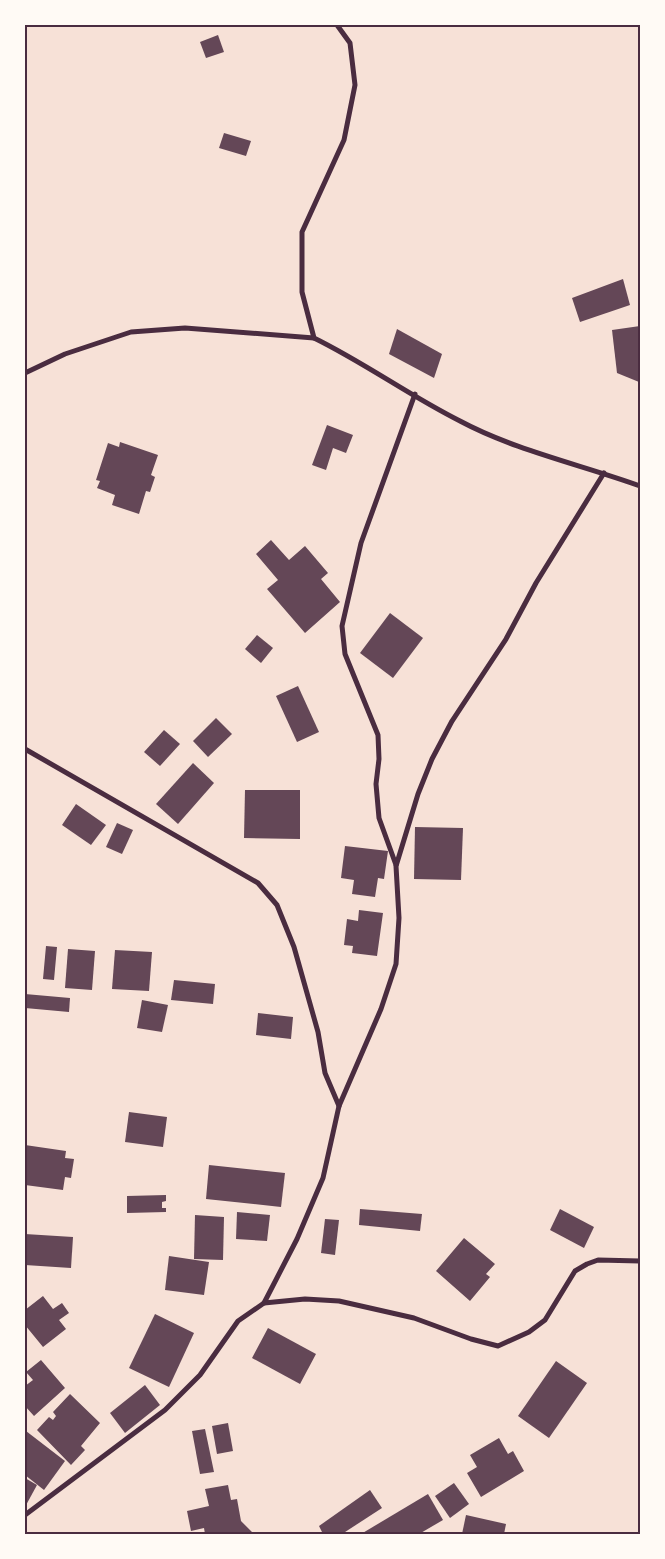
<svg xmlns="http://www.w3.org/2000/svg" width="665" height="1559" font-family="'Source Sans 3',sans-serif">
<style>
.building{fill:#644757}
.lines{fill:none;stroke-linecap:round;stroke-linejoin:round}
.minor{stroke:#4a2c40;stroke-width:5}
.neatline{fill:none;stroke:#4a2c40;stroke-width:2}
</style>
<rect width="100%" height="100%" fill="#f7e1d7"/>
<!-- building -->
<g class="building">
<path d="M218 35 224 52 206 58 200 42Z"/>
<path d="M224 133 251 141 246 156 219 148Z"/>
<path d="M623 279 630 305 580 322 572 298Z"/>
<path d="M640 326V382H639L617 373 612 330Z"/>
<path d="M397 329 442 354 434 378 389 354Z"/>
<path d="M327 425 353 435 346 453 333 448 326 470 312 465Z"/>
<path d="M120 442 158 455 151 475 155 477 150 492 146 491 139 514 112 505 115 495 97 488 100 481 96 480 108 443 119 447Z"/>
<path d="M271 540 289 560 305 546 328 573 321 579 340 602 305 633 267 589 278 580 256 554Z"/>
<path d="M390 613 423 638 393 678 360 653Z"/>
<path d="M257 635 273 648 261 663 245 649Z"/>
<path d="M298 686 319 732 297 742 276 696Z"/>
<path d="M216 718 232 734 208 757 193 741Z"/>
<path d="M164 730 180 744 160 766 144 752Z"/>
<path d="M193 763 214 783 178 824 156 804Z"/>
<path d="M245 790H300V839L244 838Z"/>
<path d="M76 804 106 825 91 845 62 825Z"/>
<path d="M117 823 133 830 122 854 106 847Z"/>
<path d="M415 827 463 828 461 880 414 879Z"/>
<path d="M345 846 388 851 384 879 378 878 375 897 352 894 354 880 341 878Z"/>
<path d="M359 910 383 913 377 956 352 953 353 946 344 945 347 919 358 921Z"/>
<path d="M46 946 57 947 54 980 43 979Z"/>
<path d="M68 949 95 951 92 990 65 988Z"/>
<path d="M115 950 152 952 149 991 112 989Z"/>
<path d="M174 980 215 984 213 1004 171 1000Z"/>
<path d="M25 994 70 998 69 1012 25 1008Z"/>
<path d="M142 1000 168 1005 162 1032 137 1028Z"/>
<path d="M258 1013 293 1017 291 1039 256 1035Z"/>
<path d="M129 1112 167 1117 163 1147 125 1142Z"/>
<path d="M25 1145 66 1151 65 1158 74 1159 71 1178 65 1177 63 1190 25 1185Z"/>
<path d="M209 1165 285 1173 281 1207 206 1199Z"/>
<path d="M166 1195V1201L162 1202V1208H166V1212L127 1213V1196Z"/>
<path d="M360 1209 422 1214 420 1231 359 1225Z"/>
<path d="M560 1209 594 1227 584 1248 550 1230Z"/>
<path d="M237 1212 270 1215 267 1241 236 1239Z"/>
<path d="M195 1215 224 1217 223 1260 194 1259Z"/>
<path d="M325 1219 339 1220 335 1255 321 1253Z"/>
<path d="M25 1234 73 1237 71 1268 25 1265Z"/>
<path d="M464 1238 495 1264 486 1274 490 1277 470 1301 436 1271Z"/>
<path d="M169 1256 209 1262 204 1295 165 1290Z"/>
<path d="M43 1296 53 1309 62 1303 69 1313 59 1320 66 1329 43 1347 25 1325V1310Z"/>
<path d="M155 1314 194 1333 169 1387 129 1368Z"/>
<path d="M268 1328 316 1354 300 1384 252 1358Z"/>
<path d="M41 1360 65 1388 34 1416 25 1406V1386L33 1380 26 1372Z"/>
<path d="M556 1361 587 1383 549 1438 518 1416Z"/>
<path d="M145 1385 160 1405 125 1433 110 1413Z"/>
<path d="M70 1394 100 1423 81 1446 85 1450 71 1465 37 1430 49 1417 53 1420 56 1416 53 1412Z"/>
<path d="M228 1423 233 1451 217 1454 212 1426Z"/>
<path d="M205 1429 214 1472 200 1474 192 1431Z"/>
<path d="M26 1431 65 1461 44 1490 25 1475Z"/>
<path d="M499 1438 508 1454 513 1451 524 1471 481 1497 467 1473 477 1467 470 1455Z"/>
<path d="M25 1478 37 1485 25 1507Z"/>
<path d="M454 1483 469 1504 450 1518 435 1496Z"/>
<path d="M228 1485 231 1500 237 1499 241 1521 254 1534H205L204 1528 191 1531 187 1511 209 1506 205 1489Z"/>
<path d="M370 1490 382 1508 342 1534H323L319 1526Z"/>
<path d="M428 1494 443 1520 419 1534H361Z"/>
<path d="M466 1515 506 1524 504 1534H462Z"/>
</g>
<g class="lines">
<!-- minor -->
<g class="minor">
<path d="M337 25 350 43 355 85 344 140 302 232V292L314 338C365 363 410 396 460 421 514 450 582 465 640 486"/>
<path d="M25 373 65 354 131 332 185 328 314 338"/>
<path d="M25 749 258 883 277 905 294 947 318 1032 325 1073 339 1106"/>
<path d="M396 865 379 818 376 784 379 759 378 735 345 654 342 626 361 543 415 394"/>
<path d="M264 1303 297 1239 323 1178 339 1106 381 1009 396 964 399 918 396 866 418 794 432 759 452 721 506 639 536 583 604 473"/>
<path d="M25 1515 165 1410 200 1375 238 1321 264 1303 305 1299 339 1301 414 1318 471 1339 498 1346 529 1332 545 1320 575 1271 587 1264 598 1260 640 1261"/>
</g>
</g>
<!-- border -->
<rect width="665" height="1559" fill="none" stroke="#fffaf5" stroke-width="52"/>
<rect x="26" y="26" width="613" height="1507" class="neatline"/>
</svg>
